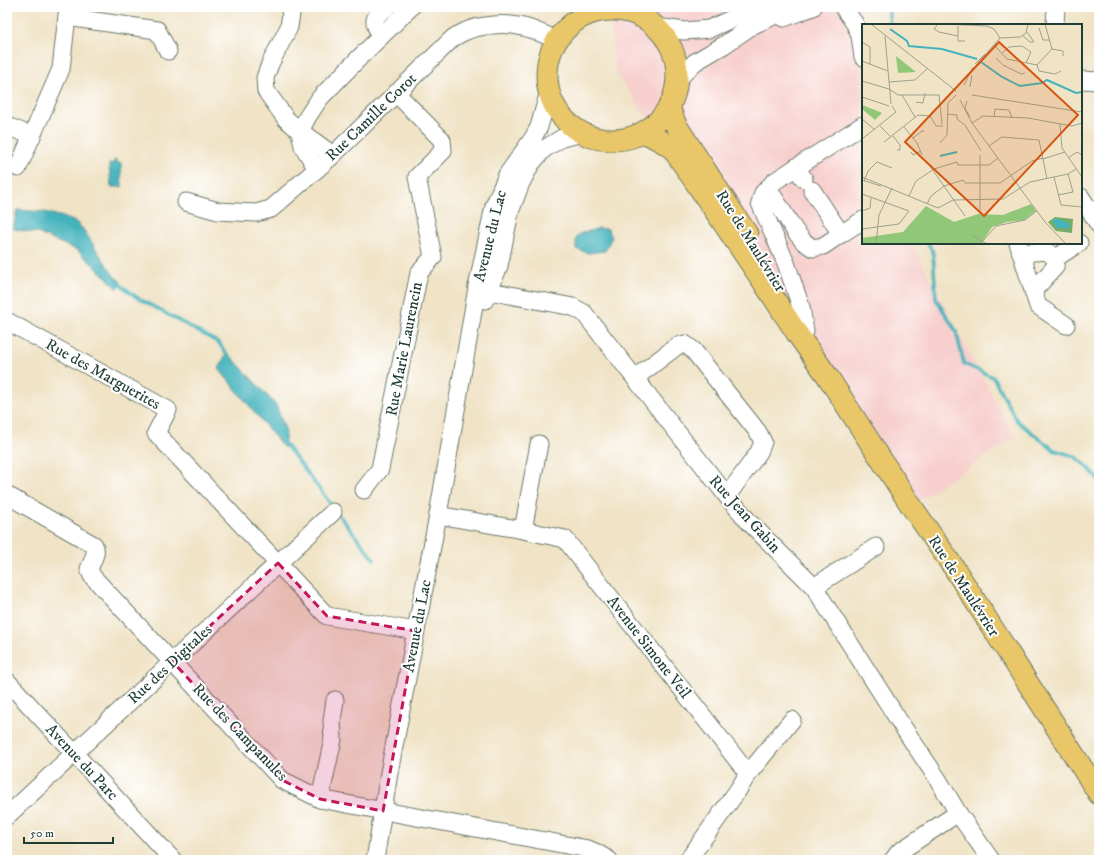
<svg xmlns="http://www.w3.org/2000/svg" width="1106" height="867" font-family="'IM FELL DW Pica',serif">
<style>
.built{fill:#f7d0ce}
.water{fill:#44b3bc;stroke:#327878}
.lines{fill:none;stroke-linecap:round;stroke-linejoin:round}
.stream{stroke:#44b3bc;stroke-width:3.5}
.minor-casing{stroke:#687767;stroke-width:19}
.major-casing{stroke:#687767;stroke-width:23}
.minor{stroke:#fff;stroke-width:17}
.major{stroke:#e9c769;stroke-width:21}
.marked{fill:#c2185b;fill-opacity:0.2;stroke:#c2185b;stroke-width:3;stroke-dasharray:8 5;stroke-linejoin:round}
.labels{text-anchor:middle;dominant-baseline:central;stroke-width:4;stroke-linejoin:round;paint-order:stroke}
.street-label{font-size:16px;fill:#1f3d34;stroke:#fff}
.inset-river{fill:none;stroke:#44b3bc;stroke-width:2}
.inset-road{fill:none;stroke:#9ca18c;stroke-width:1}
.view{fill:#d45610;fill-opacity:0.15;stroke:#d45610;stroke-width:2}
.inset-edge{fill:none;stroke:#1f3d34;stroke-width:2}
</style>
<rect width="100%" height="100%" fill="#fff"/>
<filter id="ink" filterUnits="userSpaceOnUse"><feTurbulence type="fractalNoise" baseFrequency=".025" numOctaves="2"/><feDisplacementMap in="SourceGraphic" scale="8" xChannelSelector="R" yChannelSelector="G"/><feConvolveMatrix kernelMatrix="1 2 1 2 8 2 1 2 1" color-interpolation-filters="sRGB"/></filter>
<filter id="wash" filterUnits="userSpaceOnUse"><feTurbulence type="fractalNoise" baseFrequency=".012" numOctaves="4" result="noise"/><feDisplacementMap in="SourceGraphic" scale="16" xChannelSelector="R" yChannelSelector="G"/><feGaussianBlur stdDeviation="0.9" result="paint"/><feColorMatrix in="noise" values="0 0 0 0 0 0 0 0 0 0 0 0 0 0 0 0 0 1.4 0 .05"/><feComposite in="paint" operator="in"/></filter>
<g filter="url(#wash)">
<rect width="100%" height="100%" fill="#f0e3c6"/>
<!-- built -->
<path class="built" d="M609 7H860L865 25H863V243H911L1009 427 1016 437 907 508 802 340 615 71Z"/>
<!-- water -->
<g class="water">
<path d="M115 160H116L118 163H121L122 187H111L109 164H112Z"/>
<path d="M17 210 45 212 63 217 76 222 83 229 114 276 121 282 117 289 106 277 77 250 37 233 13 229Z"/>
<path d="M599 228 608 229 612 237 605 251 588 253 576 249V239L579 234Z"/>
<path d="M227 352 276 405 286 432 284 448 219 369Z"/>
</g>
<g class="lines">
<!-- stream -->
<g class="stream">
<path d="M888 7 890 25"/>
<path d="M928 243 933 252 936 299 956 331 964 364 993 377 1017 421 1054 450 1074 456 1088 467 1099 480"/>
<path d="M116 281 119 284 138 298 219 343 229 358"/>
<path d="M282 440 333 507"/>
<path d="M339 515 374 559"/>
</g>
</g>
</g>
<g filter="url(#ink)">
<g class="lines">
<defs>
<g id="minor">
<path d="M289 7 291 14 289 27 270 64 265 78 266 91 286 119 300 131 308 116 320 98 360 57 411 7"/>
<path d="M843 7 855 24 860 36 863 57"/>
<path d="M67 17 157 30 168 51"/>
<path d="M784 18 799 12 813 7"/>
<path d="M1055 25 1056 7"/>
<path d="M657 27 684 31 709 29 758 7"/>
<path d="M381 36C372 20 372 19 387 7"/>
<path d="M678 79 695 62 724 45 753 25 795 7"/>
<path d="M1081 80 1099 81"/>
<path d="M7 126 32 136"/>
<path d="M796 167 804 179"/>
<path d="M18 168 61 69 68 7"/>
<path d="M317 169 303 146 300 131 333 155"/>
<path d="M768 188 795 231 804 242 813 248 823 246 841 234"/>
<path d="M812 190 841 234 863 220"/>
<path d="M1081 197 1099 225"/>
<path d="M186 202 218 211 256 213 271 209 333 155 453 38C456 36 460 34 464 32 478 25 503 23 518 26 531 28 544 34 556 40"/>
<path d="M1018 243 1038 306 1066 325"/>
<path d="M1021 253 1046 251 1056 258 1055 267 1033 291"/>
<path d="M1056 258 1079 243"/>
<path d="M477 286 494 292 573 307 584 313 727 496 749 522 814 587 901 724 939 781 958 813 991 860"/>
<path d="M485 300 499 266 510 212 521 183 531 164 544 149 562 138 583 133"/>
<path d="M7 321 168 410 156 433 327 616 416 631"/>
<path d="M805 331 801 307 786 263 760 203 763 193 775 181 863 125"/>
<path d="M635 378 677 346 685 344 693 350 758 432 763 442 759 452 727 496"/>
<path d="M364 490 380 469 419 273 433 257 417 177 443 151 442 140 396 93"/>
<path d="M7 495 94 545C98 553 92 561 89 569L92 576 282 780 320 799 588 849 597 853 609 860"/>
<path d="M438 515 523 530 565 539 748 774 738 790 688 860"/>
<path d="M523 530 539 444"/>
<path d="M814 587 876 547"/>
<path d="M7 681 173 860"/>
<path d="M748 774 792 720"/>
<path d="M320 799 333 739 332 721 335 700"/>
<path d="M7 816 333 512"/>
<path d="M375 860 389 773 438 515 477 288 494 206 507 175 533 138 539 127 549 91"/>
<path d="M893 860 899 852 958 813"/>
</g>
<g id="major">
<circle cx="612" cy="75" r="65"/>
<path d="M669 107 676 125 747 234"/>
<path d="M644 132 661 141 673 149 762 280 798 335 828 377 910 504 954 568 1099 794"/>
</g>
</defs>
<!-- minor casing -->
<use href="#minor" class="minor-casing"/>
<!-- major casing -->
<use href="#major" class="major-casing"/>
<!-- minor -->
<use href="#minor" class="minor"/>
<!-- major -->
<use href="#major" class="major"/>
</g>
</g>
<!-- marked area -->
<path class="marked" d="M278 563 327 616 416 631 383 811 320 799 282 780 172 661Z"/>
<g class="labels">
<!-- street labels -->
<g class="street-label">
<text transform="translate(371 117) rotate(-44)">Rue Camille Corot</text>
<text transform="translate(490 236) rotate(-76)">Avenue du Lac</text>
<text transform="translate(751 241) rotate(58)">Rue de Maulévrier</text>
<text transform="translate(404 349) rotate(-79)">Rue Marie Laurencin</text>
<text transform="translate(103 374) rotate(29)">Rue des Marguerites</text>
<text transform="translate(745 514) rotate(48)">Rue Jean Gabin</text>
<text transform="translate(964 586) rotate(57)">Rue de Maulévrier</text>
<text transform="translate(417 626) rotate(-79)">Avenue du Lac</text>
<text transform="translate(649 647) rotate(52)">Avenue Simone Veil</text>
<text transform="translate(170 664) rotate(-43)">Rue des Digitales</text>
<text transform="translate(240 732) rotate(46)">Rue des Campanules</text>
<text transform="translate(82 762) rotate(47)">Avenue du Parc</text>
</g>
</g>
<!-- overview -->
<g transform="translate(862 24)">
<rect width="220" height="220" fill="#f0e3c6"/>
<path d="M34 32 54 48 36 49ZM0 81 18 88 20 89 13 96 0 85ZM169 180 174 187 162 196 145 198 130 203 120 218 123 220H0V214L41 208 64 182 92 198 116 190 141 191Z" fill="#91c778"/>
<path d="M193 193 211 195 210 209 194 207 186 198Z" fill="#74ac68"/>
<path d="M196 195 207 199 208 204H195L190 196Z" fill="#44b3bc"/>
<path class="inset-river" d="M28 5 45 17 47 22 80 25 115 35M119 38 140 53 158 62 180 59 185 56 214 69 220 68M78 132 95 128"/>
<path class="inset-road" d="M9 0 94 67M83 0 125 2 132 5 138 14M75 1 72 5 77 8 96 12M96 2V17H103M177 4 181 16H188M23 12 29 80M161 12 168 18H172L165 8M138 14 158 13 164 9 166 0M0 18 8 23V41M133 22 145 35 175 41 190 25 183 0M190 25 201 27V32M140 29 147 23 160 22 169 28 164 39M134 34 141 41 159 50 163 49M0 37 26 47M113 40 123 30M114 41 138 14M175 41 177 47 193 50 199 47M0 57 27 65 36 71H77L80 100M27 58 53 56 66 44M102 61 111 43M108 63 110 51M40 71 53 93M110 71 220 88M0 73 27 82M98 76 110 99 183 198 204 220M105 77 103 84 108 93M54 78 61 79 63 69M85 90 95 91V95L103 101 119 127M132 93 133 85 147 86 150 94M0 95 13 106M110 99 121 92 166 94 210 102 220 99M198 100 200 124 220 153M18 102 29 113M42 103 55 119 60 131M31 112 38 121V126H35M51 114 60 107H62M0 115 34 88 30 82M22 118 56 91 68 92 74 102H81M78 119 85 111 86 79 94 71M127 122 140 113 177 116 185 155M49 128 51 131 59 127M206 134 215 128 220 131M181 135 203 128M65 138 103 192M0 153 76 184 91 176 141 175 168 158 206 150 214 145M192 153 199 181 220 183M0 156 19 162M2 157 6 147 15 138 30 144M0 170 47 187 37 200 0 205M196 171 211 168 206 150M47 172 54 157 72 145 95 138 96 141H127L136 134M65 180 69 172 82 162 101 156 103 159H138L170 137 181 134M0 187 8 184 9 174M118 190V131M109 211 125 220M120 218 134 202 163 196 175 187M14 220 17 191 30 164"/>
<path class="view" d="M137 18 216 91 122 192 43 118Z"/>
<rect width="220" height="220" class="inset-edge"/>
</g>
<!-- margin -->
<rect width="1106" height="867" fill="none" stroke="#fff" stroke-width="24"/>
<!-- scale -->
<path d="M24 837v6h89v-6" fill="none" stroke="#1f3d34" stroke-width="2"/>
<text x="30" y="837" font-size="12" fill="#1f3d34" stroke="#ffffff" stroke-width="3" paint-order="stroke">50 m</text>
</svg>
